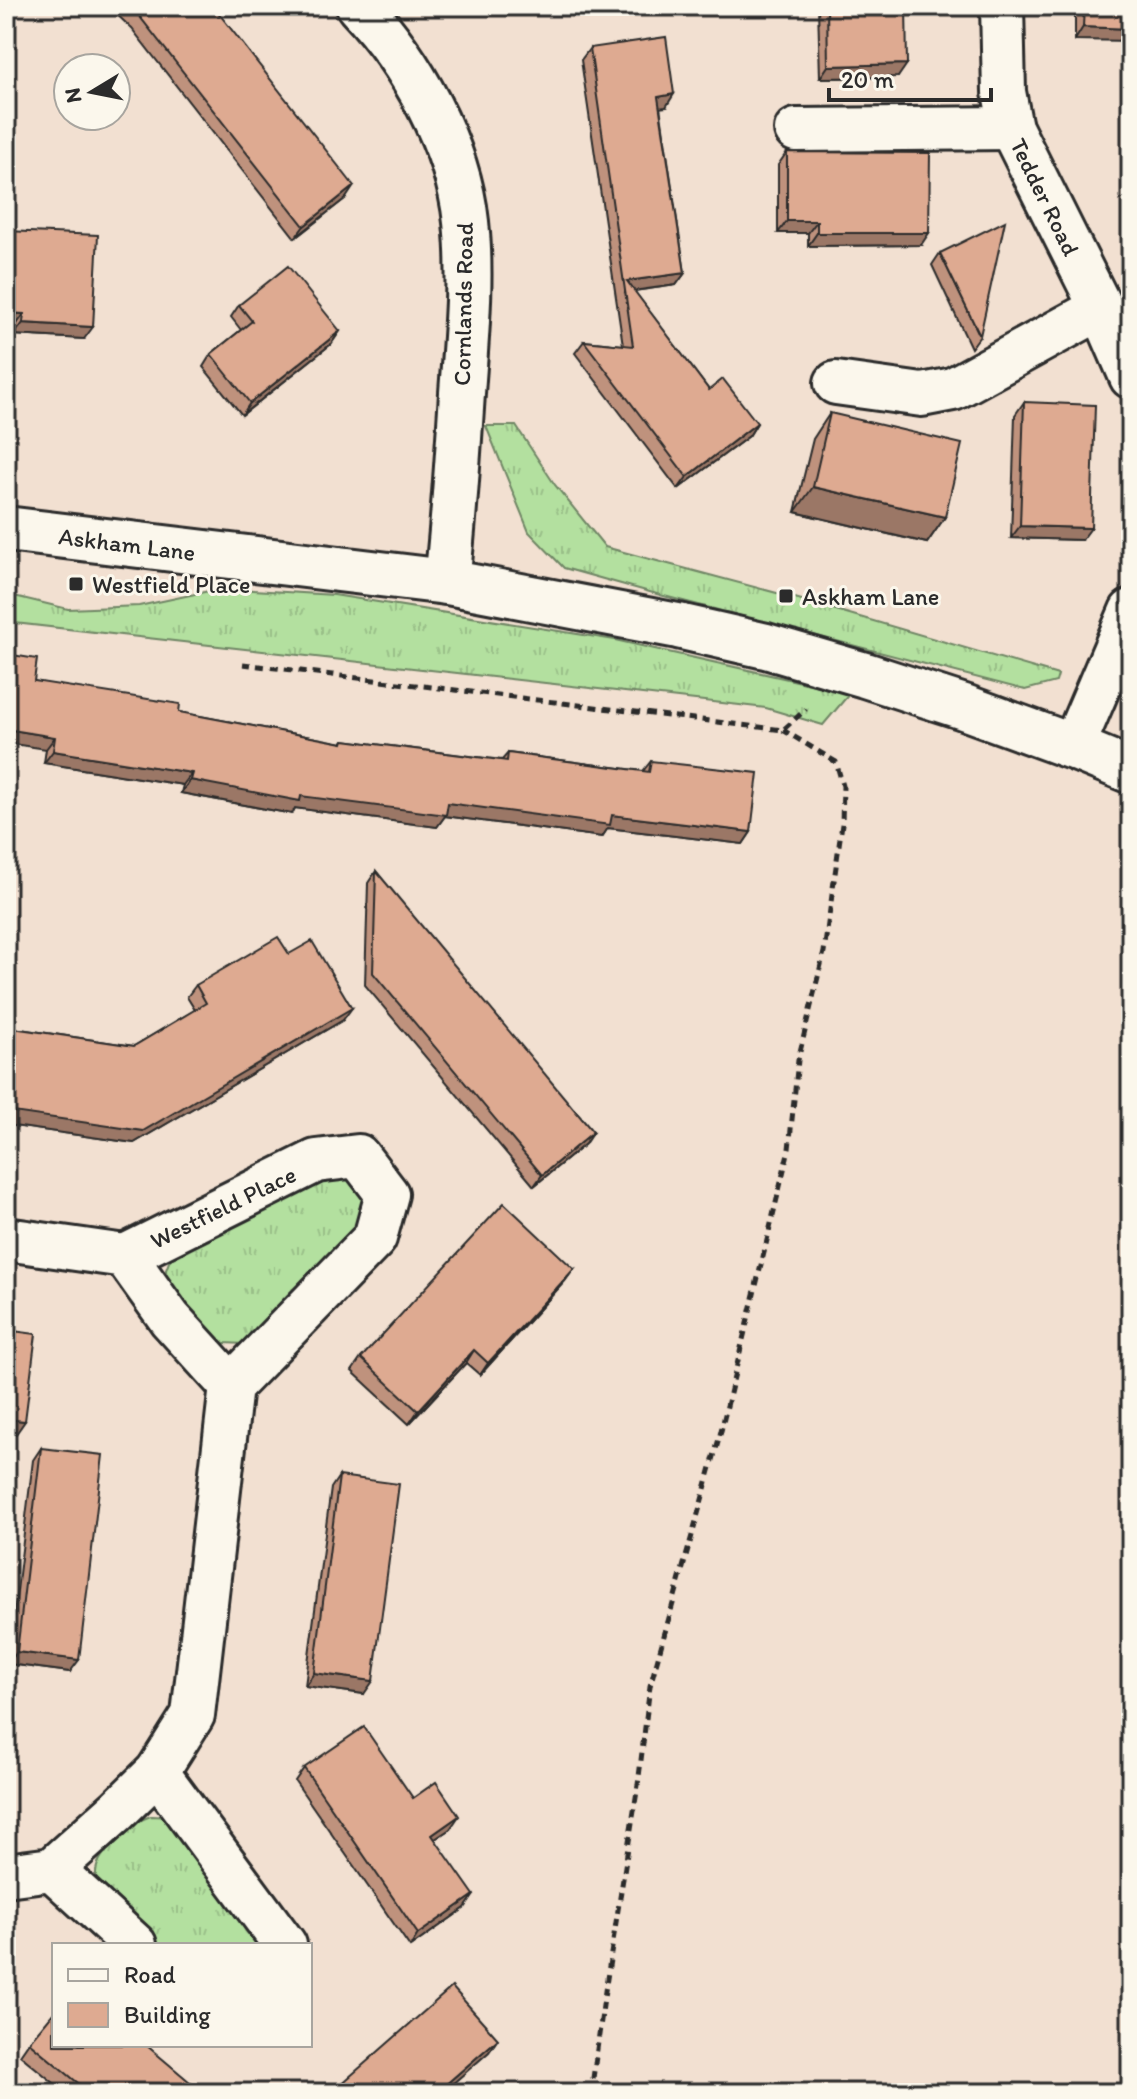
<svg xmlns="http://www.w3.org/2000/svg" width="1137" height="2099" font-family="Itim,sans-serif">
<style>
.grass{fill:url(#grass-tufts);stroke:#6f8665;stroke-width:2}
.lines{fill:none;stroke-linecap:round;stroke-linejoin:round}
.minor-casing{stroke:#2b2b2b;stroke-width:48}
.tertiary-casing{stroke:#2b2b2b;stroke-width:50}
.path{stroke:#2b2b2b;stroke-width:5;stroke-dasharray:8 6;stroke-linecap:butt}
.minor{stroke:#fbf7ec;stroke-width:42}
.tertiary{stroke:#fbf7ec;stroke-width:44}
.wall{fill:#bf927d;stroke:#2b2b2b;stroke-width:2}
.shaded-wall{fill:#9b7766;stroke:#2b2b2b;stroke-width:2}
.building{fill:#deaa91;stroke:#2b2b2b;stroke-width:2}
.poi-dot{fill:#2b2b2b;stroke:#fbf7ec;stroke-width:3}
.labels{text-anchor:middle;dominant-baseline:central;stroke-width:6;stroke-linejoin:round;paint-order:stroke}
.street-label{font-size:24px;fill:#2b2b2b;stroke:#fbf7ec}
.poi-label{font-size:24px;fill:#2b2b2b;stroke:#fbf7ec;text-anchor:start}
</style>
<defs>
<pattern id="grass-tufts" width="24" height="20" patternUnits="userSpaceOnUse" patternTransform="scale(2)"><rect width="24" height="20" fill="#b3e09f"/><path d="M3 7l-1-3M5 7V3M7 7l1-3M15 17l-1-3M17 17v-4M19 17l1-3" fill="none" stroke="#9ac089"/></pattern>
</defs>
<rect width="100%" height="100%" fill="#f2e0d1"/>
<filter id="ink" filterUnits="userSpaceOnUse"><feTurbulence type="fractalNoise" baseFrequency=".0125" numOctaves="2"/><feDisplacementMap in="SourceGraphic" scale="16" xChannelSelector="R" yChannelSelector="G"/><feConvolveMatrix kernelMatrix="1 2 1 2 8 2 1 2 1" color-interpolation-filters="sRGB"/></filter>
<g filter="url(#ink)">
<!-- grass -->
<g class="grass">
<path d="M486 426H516L555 485 605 547 788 596 1058 675 1056 682 1025 690 664 596 564 568 529 532Z"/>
<path d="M223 588 334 595 615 640 850 693 823 725 766 708 6 622V594L68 609 139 606Z"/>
<path d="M323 1173H340L351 1180 360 1191 366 1205 363 1228 245 1344 224 1343 206 1334 167 1287 166 1270 172 1254Z"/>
<path d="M151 1816 170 1817 271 1945H161C150 1935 138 1926 127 1916 102 1895 80 1876 111 1845 125 1830 131 1823 151 1816Z"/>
</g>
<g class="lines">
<defs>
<g id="minor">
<path d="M1002 6 1004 92 1011 128 1101 308 1131 377"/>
<path d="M796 130 1011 128"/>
<path d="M836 383 922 395 953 389 1101 308"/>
<path d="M1073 747 1131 611"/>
<path d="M6 1239 125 1256 170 1319 231 1386 193 1715 157 1772 118 1810 52 1869 6 1875"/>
<path d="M125 1256 316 1161 358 1156 387 1194 375 1238 231 1386"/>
<path d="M157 1772 285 1945"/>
<path d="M52 1869 135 1945"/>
</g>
<g id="tertiary">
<path d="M359 6C411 61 458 145 466 222 472 278 466 336 462 393 458 456 454 519 447 582"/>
<path d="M6 529 447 582 678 626 766 646 865 675 964 707 1073 747 1131 771"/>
</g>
</defs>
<!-- minor casing -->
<use href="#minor" class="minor-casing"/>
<!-- tertiary casing -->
<use href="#tertiary" class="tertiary-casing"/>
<!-- path -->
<g class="path">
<path d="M243 664 783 730 806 709"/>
<path d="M591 2093 605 1991 638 1785 650 1686 720 1435 789 1149 798 1060 824 952 842 824 843 786 836 762 783 730"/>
</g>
<!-- minor -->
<use href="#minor" class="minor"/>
<!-- tertiary -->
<use href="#tertiary" class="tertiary"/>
</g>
<!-- wall -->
<g class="wall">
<path d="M108 6H213L346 198 295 238 132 29Z"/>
<path d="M551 6H563L557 12Z"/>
<path d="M818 6H906L898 77 820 78Z"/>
<path d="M1075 6H1131L1075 40Z"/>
<path d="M590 48 666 107H660L685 273 676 285 634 291 709 390 757 423 749 436 678 489 575 353 584 341 623 345 581 60Z"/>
<path d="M787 152 921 245 808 246V233H778V165Z"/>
<path d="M6 231 84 339 14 335 15 327Z"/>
<path d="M940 253 980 336 971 348 932 265Z"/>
<path d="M239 305 340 331 331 344 242 415 203 367 211 354 241 330 231 317Z"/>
<path d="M1024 402 1082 540 1011 538 1015 415Z"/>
<path d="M830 413 945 517 927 543 795 512 813 439Z"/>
<path d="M34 681 179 712 342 743 344 740 502 760 508 753 643 771 651 761 751 832 743 844 608 828 602 837 445 816 437 827 295 808 292 814 181 793 183 785 44 763 46 749Z"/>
<path d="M376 871 585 1144 534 1186 365 985 368 883Z"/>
<path d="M289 954 343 1020 134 1143 6 1125V1027L134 1046 195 1010 187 997 196 985Z"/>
<path d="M574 1269 565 1281 480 1375 466 1363 409 1424 352 1371 361 1358Z"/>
<path d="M41 1448 70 1672 8 1664 33 1460Z"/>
<path d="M339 1476 364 1694 305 1686 331 1488Z"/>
<path d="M304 1768 413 1798 450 1829 435 1839 465 1908 410 1947 295 1781Z"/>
<path d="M29 2042 203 2093H66L20 2055Z"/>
</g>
<!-- shaded-wall -->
<g class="shaded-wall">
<path d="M1083 27 1131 29V41L1075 40Z"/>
<path d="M907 64 898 77 820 78 828 66Z"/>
<path d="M674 94 666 107 650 109 658 97Z"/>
<path d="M354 186 346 198 295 238 304 226Z"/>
<path d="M787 221H817L808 233H778Z"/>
<path d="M817 233H929L921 245 808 246Z"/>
<path d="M685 273 676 285 625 292 627 281Z"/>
<path d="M6 313 24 314 15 327 6 326Z"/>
<path d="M23 323 93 327 84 339 14 335Z"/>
<path d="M340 331 331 344 242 415 250 403Z"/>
<path d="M757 423 749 436 678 489 687 477Z"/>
<path d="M813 487 945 517 927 543 795 512Z"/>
<path d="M1020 526 1091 528 1082 540 1011 538Z"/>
<path d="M6 729 55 737 46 749 6 743Z"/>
<path d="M53 751 192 773 183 785 44 763Z"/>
<path d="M190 780 301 796 448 803 612 815 751 832 743 844 608 828 602 837 445 816 437 827 295 808 292 814 181 793Z"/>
<path d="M352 1008 343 1020 134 1143 6 1125V1111Z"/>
<path d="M593 1132 585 1144 534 1186 542 1175Z"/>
<path d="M574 1269 565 1281 480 1375 488 1363Z"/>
<path d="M474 1350 466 1363 409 1424 418 1411Z"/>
<path d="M6 1419 25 1421 16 1434 6 1432Z"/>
<path d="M17 1652 79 1660 70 1672 8 1664Z"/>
<path d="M314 1673 373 1681 364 1694 305 1686Z"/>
<path d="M459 1816 450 1829 423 1847 432 1835Z"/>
<path d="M474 1895 465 1908 410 1947 418 1934Z"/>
<path d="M498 2039 489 2052 442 2093H436Z"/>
</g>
<!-- building -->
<g class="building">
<path d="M129 6H213L354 186 304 226 140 17Z"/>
<path d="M827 6H906L907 64 828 66Z"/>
<path d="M1084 6H1131V29L1083 27Z"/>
<path d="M666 37 674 94 658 97 685 273 627 281 709 390 723 379 757 423 687 477 584 341 633 346 590 48Z"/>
<path d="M787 152 930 153 929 233H817V221H787Z"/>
<path d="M1005 221 980 336 940 253Z"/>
<path d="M6 231 98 235 93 327 23 323 24 314 6 313Z"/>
<path d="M288 266 340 331 250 403 211 354 252 321 239 305Z"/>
<path d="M1024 402 1095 405 1091 528 1020 526Z"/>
<path d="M830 413 962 444 945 517 813 487Z"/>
<path d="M6 654 37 659 34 681 180 704 179 712 343 743 344 740 507 761 508 753 649 772 651 761 758 773 751 832 612 815 610 825 448 803 446 815 301 796 300 801 190 780 192 773 53 751 55 737 6 729Z"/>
<path d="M376 871 593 1132 542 1175 373 973Z"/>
<path d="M278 937 289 954 312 941 352 1008 143 1131 6 1111V1027L134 1046 206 1003 196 985Z"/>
<path d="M504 1203 574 1269 488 1363 474 1350 418 1411 361 1358Z"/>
<path d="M6 1330 36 1334 25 1421 6 1419Z"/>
<path d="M41 1448 103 1455 79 1660 17 1652Z"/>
<path d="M339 1476 399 1484 373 1681 314 1673Z"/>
<path d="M364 1727 413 1798 436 1782 459 1816 432 1835 474 1895 418 1934 304 1768Z"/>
<path d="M452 1987 498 2039 436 2093H331Z"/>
<path d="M54 2012V2045H146L203 2093H90L29 2042Z"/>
</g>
</g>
<!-- markers -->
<g class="poi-dot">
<rect x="68" y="576" width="16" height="16" rx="4"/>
<rect x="778" y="588" width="16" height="16" rx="4"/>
</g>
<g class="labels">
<!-- street labels -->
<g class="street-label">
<text transform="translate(1045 197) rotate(64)">Tedder Road</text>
<text transform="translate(463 304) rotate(-89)">Cornlands Road</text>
<text transform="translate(127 544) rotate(7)">Askham Lane</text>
<text transform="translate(223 1207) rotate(-26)">Westfield Place</text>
</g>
<!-- poi labels -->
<g class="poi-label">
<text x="92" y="584">Westfield Place</text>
<text x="802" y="596">Askham Lane</text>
</g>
</g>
<!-- margin -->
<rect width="1137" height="2099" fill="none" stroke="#fbf7ec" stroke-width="32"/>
<rect x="16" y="16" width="1105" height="2067" fill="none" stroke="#2b2b2b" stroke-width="3" filter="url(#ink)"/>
<!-- legend -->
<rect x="52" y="1943" width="260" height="104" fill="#fbf7ec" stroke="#a8a59f" stroke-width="2"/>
<rect x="68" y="1969" width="40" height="12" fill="#fbf7ec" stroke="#a8a59f" stroke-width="2"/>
<text x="124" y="1983" font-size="24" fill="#2b2b2b">Road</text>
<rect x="68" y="2003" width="40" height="24" fill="#deaa91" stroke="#a8a59f" stroke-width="2"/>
<text x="124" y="2023" font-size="24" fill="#2b2b2b">Building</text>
<!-- north arrow -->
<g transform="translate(92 92) rotate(260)"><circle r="38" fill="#fbf7ec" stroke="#a8a59f" stroke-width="2"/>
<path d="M0-6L14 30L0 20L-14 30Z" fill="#2b2b2b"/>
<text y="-12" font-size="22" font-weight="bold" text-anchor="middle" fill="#2b2b2b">N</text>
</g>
<!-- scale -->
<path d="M829 88v12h162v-12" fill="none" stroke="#2b2b2b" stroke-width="4"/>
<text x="841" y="88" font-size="24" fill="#2b2b2b" stroke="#fbf7ec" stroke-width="6" paint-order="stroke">20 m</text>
</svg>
